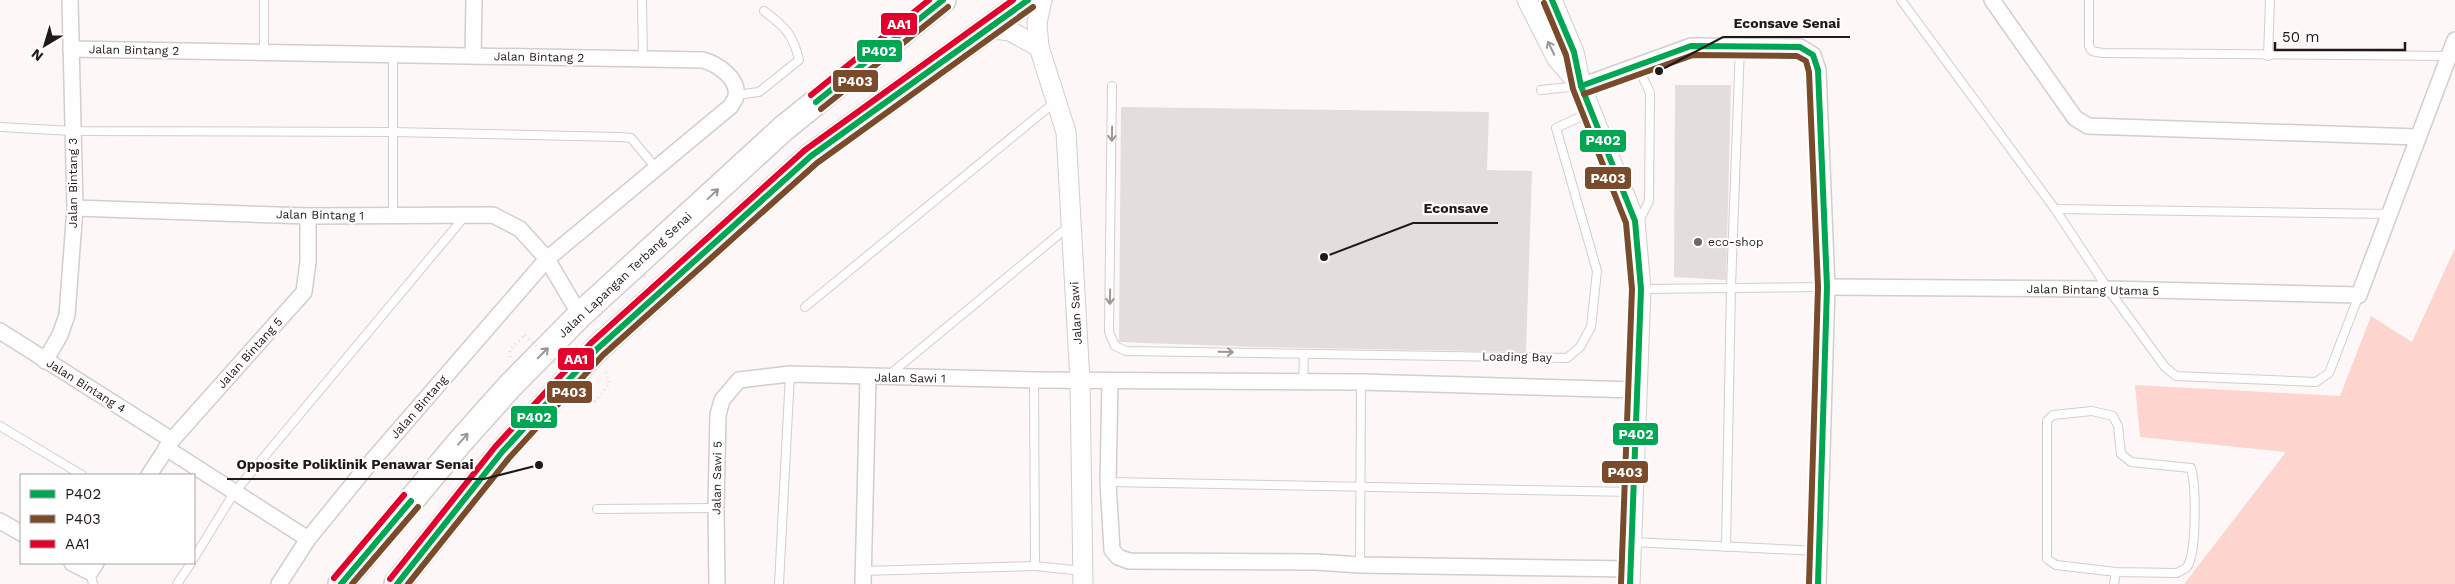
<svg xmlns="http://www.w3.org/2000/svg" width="2455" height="584" font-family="'Work Sans',sans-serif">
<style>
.green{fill:#fed4ce}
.building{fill:#e3dddc}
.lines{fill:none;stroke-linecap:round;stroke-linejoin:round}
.service-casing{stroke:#d3cdcb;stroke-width:10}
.minor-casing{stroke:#d3cdcb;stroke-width:18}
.tertiary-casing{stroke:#d3cdcb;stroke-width:21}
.trunk-casing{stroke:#d3cdcb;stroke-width:28}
.path{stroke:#e2e0e0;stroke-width:3;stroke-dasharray:1 4;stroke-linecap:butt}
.service{stroke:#fffefe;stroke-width:8}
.minor{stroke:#fffefe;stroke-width:15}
.tertiary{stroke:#fffefe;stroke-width:19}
.trunk{stroke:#fffefe;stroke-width:25}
.path-bridge{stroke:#e2e0e0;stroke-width:3;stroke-dasharray:1 4;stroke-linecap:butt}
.bus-1-casing{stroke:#fff;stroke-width:10}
.bus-2-casing{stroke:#fff;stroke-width:10}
.bus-3-casing{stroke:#fff;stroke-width:10}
.bus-1{stroke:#00a651;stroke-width:6}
.bus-2{stroke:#7a4b2a;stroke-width:6}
.bus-3{stroke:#e4002b;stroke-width:6}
.oneway{stroke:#9b9796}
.poi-dot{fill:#6d6766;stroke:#fff;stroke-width:2}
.labels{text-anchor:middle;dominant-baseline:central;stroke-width:4.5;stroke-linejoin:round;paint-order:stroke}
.street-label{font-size:12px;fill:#201918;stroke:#fff}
.poi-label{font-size:12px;fill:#201918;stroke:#fff;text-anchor:start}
.leader{fill:none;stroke:#201918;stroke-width:2}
.callout-dot{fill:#201918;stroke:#fff;stroke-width:2}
.callout-label{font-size:14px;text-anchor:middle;font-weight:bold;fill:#201918;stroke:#fff;stroke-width:4.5;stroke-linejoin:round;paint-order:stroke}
.line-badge{stroke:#fff;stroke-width:2}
.badge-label{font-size:14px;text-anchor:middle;font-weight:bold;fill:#fff}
</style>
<rect width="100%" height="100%" fill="#fdf8f7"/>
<!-- green -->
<path class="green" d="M2455 248V584H2184L2286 452 2140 437 2135 385 2340 396 2371 316 2412 342Z"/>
<!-- building -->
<g class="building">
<path d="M1675 85H1731L1726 280 1674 277Z"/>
<path d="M1121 107 1489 112 1487 170 1532 171 1526 352 1256 347 1119 342Z"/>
</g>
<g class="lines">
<defs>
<g id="service">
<path d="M264 0V53"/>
<path d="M642 0 643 59"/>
<path d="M1901 0 2055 209 2108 289 2165 367 2176 376 2316 382 2329 373 2359 295"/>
<path d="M2089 0V46L2092 51 2102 53 2450 56"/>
<path d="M393 54V215"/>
<path d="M2268 56 2270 0"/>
<path d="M1637 65 1650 93 1649 201 1638 223"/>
<path d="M1112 86 1109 332 1115 346 1126 351 1567 358 1580 347 1591 327 1597 271 1556 128 1591 112"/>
<path d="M1541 90 1579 86"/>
<path d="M736 95 759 92 799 60C793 34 785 27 764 11"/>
<path d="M0 127 72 131 393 132 620 137 631 138 656 168"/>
<path d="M2055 209 2390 214"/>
<path d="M1641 289 1827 287"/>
<path d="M805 307 1055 102"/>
<path d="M889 375 1069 226"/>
<path d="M1034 380 1035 566 1083 571"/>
<path d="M1303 382 1304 354"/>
<path d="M0 426 82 475"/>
<path d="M1108 482 1634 492"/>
<path d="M597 509 716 508"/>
<path d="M1632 542 1819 551"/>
<path d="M1726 547 1731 287 1740 46"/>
<path d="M194 558 234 493 465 216"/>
<path d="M1360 565 1361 382"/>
<path d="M863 571 1035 566"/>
<path d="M90 572 93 584"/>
<path d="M177 584 191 563"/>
<path d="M779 584 790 374"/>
<path d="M2114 584 2116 572 2177 573C2180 571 2184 570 2187 567 2197 553 2196 484 2191 468L2131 462 2121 454 2118 426 2113 416 2092 411 2053 415 2047 421V559L2056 565 2116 572"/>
</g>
<g id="minor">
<path d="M1992 0 2075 118 2088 126 2418 137"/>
<path d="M71 49 703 60C717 64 739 78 736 96 736 99 732 103 731 106L547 259 365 469 308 539 279 584"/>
<path d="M473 56 474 0"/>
<path d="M1581 86 1691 46 1800 47 1813 55 1818 70 1827 287 1818 584"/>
<path d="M75 208 308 216 493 215 520 229 547 259 580 315"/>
<path d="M1827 287 2108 289 2359 295 2455 40"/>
<path d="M0 331 172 440"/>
<path d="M45 361 60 335 67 315 75 208 70 0"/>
<path d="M1110 381 1108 482 1112 550 1118 557 1129 561 1316 562 1360 565 1631 569"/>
<path d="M166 448 308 539"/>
<path d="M149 475 172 440 304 292 308 262V216"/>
<path d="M0 521 21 533"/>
<path d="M72 563 90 572 96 563"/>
<path d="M717 584 716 508 718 415 722 400 739 380 790 374 1034 380 1361 382 1637 390"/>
<path d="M863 584 868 378"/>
</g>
<g id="tertiary">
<path d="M1042 0 1037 23 1039 47 1066 132 1080 381 1083 584"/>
<path d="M1527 0 1557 59 1580 85"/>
<path d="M1552 0 1574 52 1581 86 1635 221 1641 289 1630 584"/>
<path d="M987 28 1010 31 1039 47"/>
</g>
<g id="trunk">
<path d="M341 584 460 442 509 387 580 315 784 128 943 0"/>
<path d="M397 584 502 452 597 349 811 156 1028 0"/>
</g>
</defs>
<!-- service casing -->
<use href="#service" class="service-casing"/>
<!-- minor casing -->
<use href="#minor" class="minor-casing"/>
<!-- tertiary casing -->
<use href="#tertiary" class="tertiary-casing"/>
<!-- trunk casing -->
<use href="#trunk" class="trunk-casing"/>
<!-- path -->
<g class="path">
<path d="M510 357V349L525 335"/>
<path d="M595 402 610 383 605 371"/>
</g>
<!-- service -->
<use href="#service" class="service"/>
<!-- minor -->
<use href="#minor" class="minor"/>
<!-- tertiary -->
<use href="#tertiary" class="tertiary"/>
<!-- trunk -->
<use href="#trunk" class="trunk"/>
<!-- path-bridge -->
<path class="path-bridge" d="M525 335 595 402"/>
<defs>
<g id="bus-1">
<path d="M1552 0 1574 52 1581 86 1635 221 1641 289 1630 584"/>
<path d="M1581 86 1691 46 1800 47 1813 55 1818 70 1827 287 1818 584"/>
<path d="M816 102 943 0"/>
<path d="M341 584 411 501"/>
<path d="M397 584 502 452 597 349 811 156 1028 0"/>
</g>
<g id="bus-2">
<path d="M1544 3 1566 55 1573 89 1626 223 1632 289 1621 584"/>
<path d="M1584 94 1693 55 1797 56 1806 61 1809 72 1818 287 1809 584"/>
<path d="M821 109 948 7"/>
<path d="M352 584 418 507"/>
<path d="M408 584 509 458 603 355 817 163 1033 7"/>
</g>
<g id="bus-3">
<path d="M811 95 929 0"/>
<path d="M334 578 404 495"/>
<path d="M390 579 495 447 591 343 805 150 1013 0"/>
</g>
</defs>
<!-- bus-1 casing -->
<use href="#bus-1" class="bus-1-casing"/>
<!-- bus-2 casing -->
<use href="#bus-2" class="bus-2-casing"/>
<!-- bus-3 casing -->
<use href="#bus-3" class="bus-3-casing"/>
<!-- bus-1 -->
<use href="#bus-1" class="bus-1"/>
<!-- bus-2 -->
<use href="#bus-2" class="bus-2"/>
<!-- bus-3 -->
<use href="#bus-3" class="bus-3"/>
</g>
<!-- one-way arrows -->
<defs><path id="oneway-shaft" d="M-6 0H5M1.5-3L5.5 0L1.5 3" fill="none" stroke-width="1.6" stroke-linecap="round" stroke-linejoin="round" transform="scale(1.25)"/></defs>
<g class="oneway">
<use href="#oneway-shaft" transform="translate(1551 48) rotate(-116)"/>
<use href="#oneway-shaft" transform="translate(1112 134) rotate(91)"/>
<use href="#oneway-shaft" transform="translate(713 194) rotate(-43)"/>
<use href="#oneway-shaft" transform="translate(1110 297) rotate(91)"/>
<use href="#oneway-shaft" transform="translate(1226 352) rotate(1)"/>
<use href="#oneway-shaft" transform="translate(543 353) rotate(-45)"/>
<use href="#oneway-shaft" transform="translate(463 439) rotate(-49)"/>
</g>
<!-- markers -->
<circle class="poi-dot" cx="1698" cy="242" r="5"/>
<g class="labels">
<!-- street labels -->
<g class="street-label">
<text transform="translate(134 50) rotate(1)">Jalan Bintang 2</text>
<text transform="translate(539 57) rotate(1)">Jalan Bintang 2</text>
<text transform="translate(73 183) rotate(-90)">Jalan Bintang 3</text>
<text transform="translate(320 215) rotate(1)">Jalan Bintang 1</text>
<text transform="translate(625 275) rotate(-43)">Jalan Lapangan Terbang Senai</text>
<text transform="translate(2093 290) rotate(1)">Jalan Bintang Utama 5</text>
<text transform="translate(1076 313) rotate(-93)">Jalan Sawi</text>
<text transform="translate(250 353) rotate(-48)">Jalan Bintang 5</text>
<text transform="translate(1517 357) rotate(1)">Loading Bay</text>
<text transform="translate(910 378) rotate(1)">Jalan Sawi 1</text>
<text transform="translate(86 386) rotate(32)">Jalan Bintang 4</text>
<text transform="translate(419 407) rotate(-49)">Jalan Bintang</text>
<text transform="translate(717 478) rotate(-89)">Jalan Sawi 5</text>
</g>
<!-- poi labels -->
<g class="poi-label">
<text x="1708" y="242">eco-shop</text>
</g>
</g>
<!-- callouts -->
<path class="leader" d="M1659 71L1723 37H1850M1324 257L1413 223H1498M539 465L484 479H227"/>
<g class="callout-dot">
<circle cx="1659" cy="71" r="5"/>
<circle cx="1324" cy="257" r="5"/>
<circle cx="539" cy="465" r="5"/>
</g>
<g class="callout-label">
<text x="1787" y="28">Econsave Senai</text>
<text x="1456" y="213">Econsave</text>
<text x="355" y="469">Opposite Poliklinik Penawar Senai</text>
</g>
<g class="line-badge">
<rect x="880" y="12" width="38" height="24" rx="5" fill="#e4002b"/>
<rect x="856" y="39" width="47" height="24" rx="5" fill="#00a651"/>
<rect x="832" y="69" width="47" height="24" rx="5" fill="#7a4b2a"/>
<rect x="1579" y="129" width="48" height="24" rx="5" fill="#00a651"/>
<rect x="1584" y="166" width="48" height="24" rx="5" fill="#7a4b2a"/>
<rect x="557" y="347" width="38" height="24" rx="5" fill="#e4002b"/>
<rect x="546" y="380" width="47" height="24" rx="5" fill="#7a4b2a"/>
<rect x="510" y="405" width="48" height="24" rx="5" fill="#00a651"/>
<rect x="1612" y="422" width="47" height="24" rx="5" fill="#00a651"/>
<rect x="1601" y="460" width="48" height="24" rx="5" fill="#7a4b2a"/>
</g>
<g class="badge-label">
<text x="899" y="29">AA1</text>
<text x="879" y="56">P402</text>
<text x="855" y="86">P403</text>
<text x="1603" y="145">P402</text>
<text x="1608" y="183">P403</text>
<text x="576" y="364">AA1</text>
<text x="569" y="397">P403</text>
<text x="534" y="422">P402</text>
<text x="1636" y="439">P402</text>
<text x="1625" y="477">P403</text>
</g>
<!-- legend -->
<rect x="20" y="474" width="175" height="90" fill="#ffffff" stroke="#a6a3a3"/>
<rect x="30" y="490" width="25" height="8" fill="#00a651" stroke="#a6a3a3"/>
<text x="65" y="499" font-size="15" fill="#201918">P402</text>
<rect x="30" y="515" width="25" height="8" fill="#7a4b2a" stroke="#a6a3a3"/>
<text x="65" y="524" font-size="15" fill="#201918">P403</text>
<rect x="30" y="540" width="25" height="8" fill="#e4002b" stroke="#a6a3a3"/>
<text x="65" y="549" font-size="15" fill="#201918">AA1</text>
<!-- north arrow -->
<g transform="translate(45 45) rotate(218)" stroke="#ffffff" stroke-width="4" paint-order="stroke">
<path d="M0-4L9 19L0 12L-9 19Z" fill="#201918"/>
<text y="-8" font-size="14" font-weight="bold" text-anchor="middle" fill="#201918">N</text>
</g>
<!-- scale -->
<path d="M2275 42v8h130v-8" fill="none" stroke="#201918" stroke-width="2.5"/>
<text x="2282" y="42" font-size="15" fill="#201918" stroke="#ffffff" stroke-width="4" paint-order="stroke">50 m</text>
</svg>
